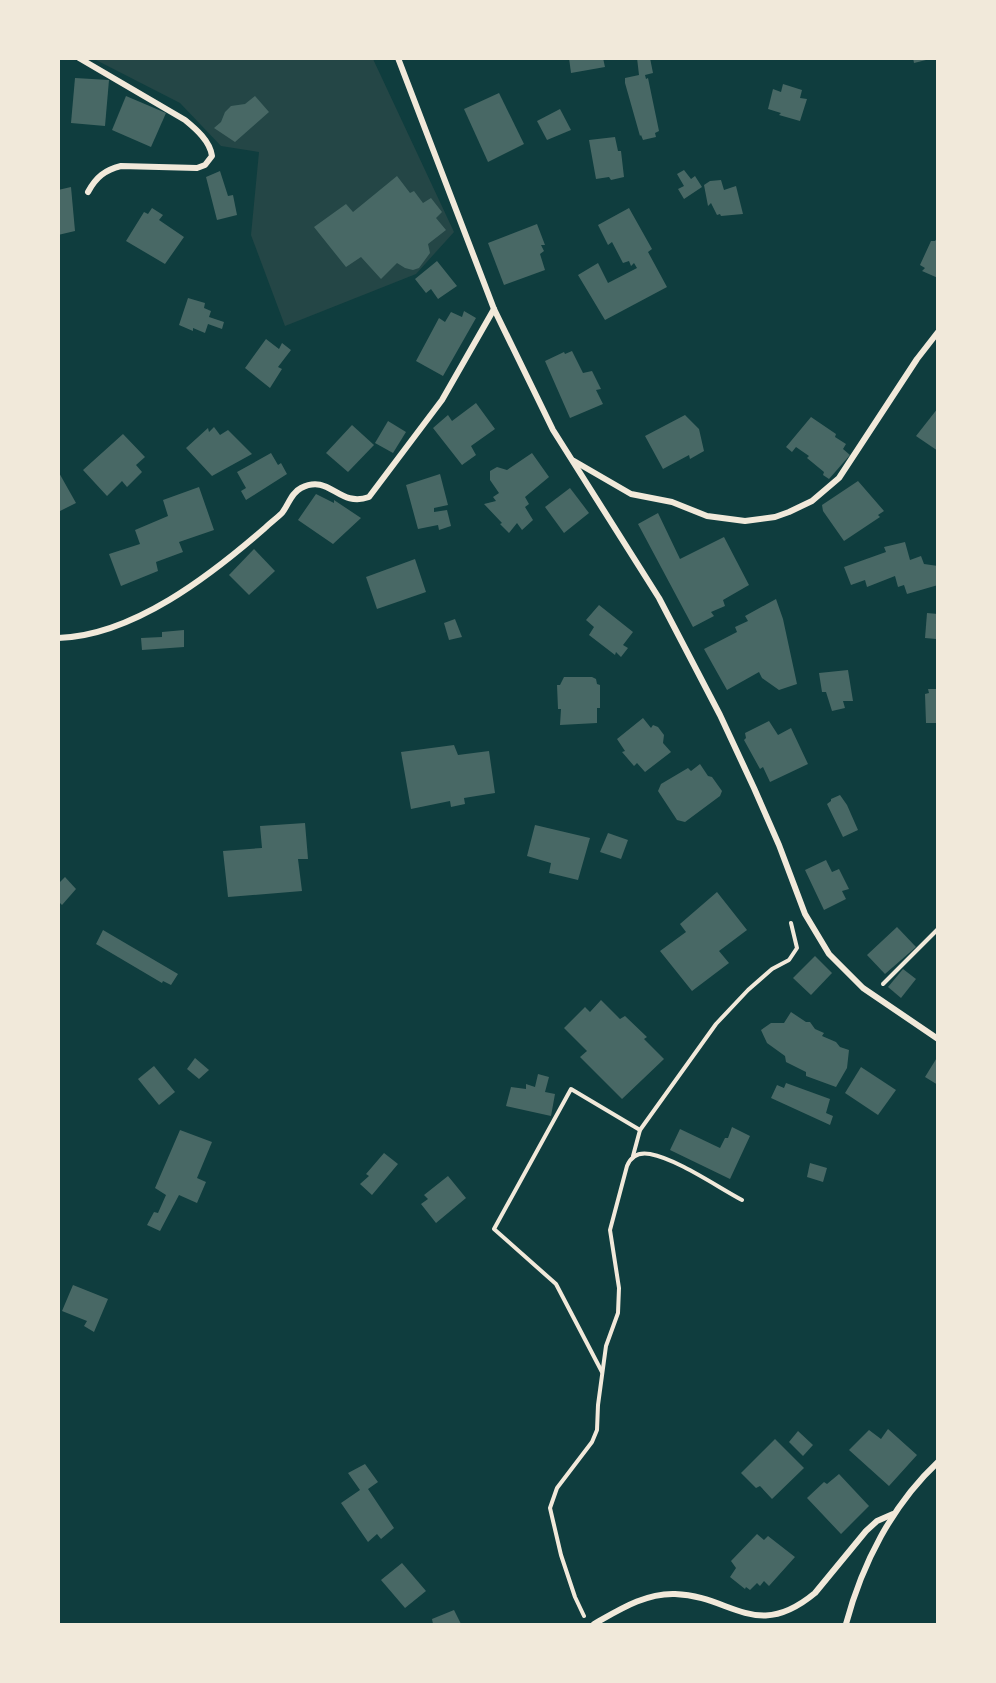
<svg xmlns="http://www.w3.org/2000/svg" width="996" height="1683" font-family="'Alegreya Sans',sans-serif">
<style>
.green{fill:#244646}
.building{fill:#486865}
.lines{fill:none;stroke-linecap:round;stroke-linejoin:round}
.path{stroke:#f1e9da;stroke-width:4}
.minor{stroke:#f1e9da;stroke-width:6}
</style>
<rect width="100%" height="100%" fill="#0f3d3e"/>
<!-- green -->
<path class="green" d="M94 59H373L454 232 416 274 285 326 251 235 259 152 221 146 180 103Z"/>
<!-- building -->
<g class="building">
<path d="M569 58H603L605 67 571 73Z"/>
<path d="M637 58H650L653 73 645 75 646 79 648 78 659 131 655 133 656 137 643 140 641 135 640 136 625 83V78L639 75Z"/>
<path d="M913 58H930V59L914 63Z"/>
<path d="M75 78 109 80 105 126 71 123Z"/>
<path d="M783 84 802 90 800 98 807 99 800 121 779 115 781 113 768 109 773 89 781 92Z"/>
<path d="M499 93 524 144 488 162 464 109Z"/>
<path d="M126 96 166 113 151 147 112 130Z"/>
<path d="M255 96 269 112 235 142 214 128 221 122 225 112 231 106 245 104Z"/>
<path d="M560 109 571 130 547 140 537 121Z"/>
<path d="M615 137 618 151H621L624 177 611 180 609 177 596 179 589 140Z"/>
<path d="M684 170 691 179 695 176 702 187 684 199 678 189 684 186 677 174Z"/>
<path d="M220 171 228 196 233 195 237 215 217 220 206 177Z"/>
<path d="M397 176 410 193 414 191 423 203 431 198 442 212 436 218 446 230 428 244 430 253 419 268 413 270 405 268 397 263 381 279 361 257 346 267 314 227 346 204 353 212Z"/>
<path d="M721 180 724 190 736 186 743 214 721 216 720 214 717 215 711 203 708 206 704 185 710 181Z"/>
<path d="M71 187 75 231 58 235V190Z"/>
<path d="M152 208 163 215 159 220 184 237 165 264 126 241 144 212 148 214Z"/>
<path d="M629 208 652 249 648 252 667 287 605 320 578 275 598 263 608 283 637 268 634 263 631 266 629 261 623 263 612 242 608 245 598 225Z"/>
<path d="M537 224 545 245H541L544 251 540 254 545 270 504 285 488 243Z"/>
<path d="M938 237V278L922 271 925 268 920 265 931 241H935Z"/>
<path d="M437 261 457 286 438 299 431 289 426 293 415 279Z"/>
<path d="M188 298 205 303 204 308 211 311 209 317 224 322 222 329 208 324 205 333 193 328V331L179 325Z"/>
<path d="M464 311 476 318 443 376 416 361 439 318 445 322 451 312 462 317Z"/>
<path d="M266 339 279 349 282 343 291 350 278 367 282 369 270 388 245 368Z"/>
<path d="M572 351 583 373 592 371 601 389 596 390 603 404 570 418 545 361 564 352 565 354Z"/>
<path d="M476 403 495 429 471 446 476 455 462 465 433 428 448 415 452 421Z"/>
<path d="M938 408V451L916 436Z"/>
<path d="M685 415 699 429 704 451 690 459 689 455 663 469 645 436Z"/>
<path d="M811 417 836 434 835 437 846 444 843 449 850 455 829 479 823 475 824 472 807 458 809 456 796 447 792 452 786 447Z"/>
<path d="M388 421 406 432 393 453 375 443Z"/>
<path d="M352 425 374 445 348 472 326 453Z"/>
<path d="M214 427 220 435 228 430 252 454 212 476 186 448 208 428 209 432Z"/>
<path d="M123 434 145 457 136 465 142 472 127 487 122 481 107 496 83 470Z"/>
<path d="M271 453 278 465 281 463 287 474 246 500 241 491 246 488 237 472Z"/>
<path d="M532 453 549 477 525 497 529 504 525 507 533 520 522 530 517 523 509 533 500 524 502 523 484 504 496 501 493 497 499 493 490 480V471L497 467 507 470Z"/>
<path d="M58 471 76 503 58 512Z"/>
<path d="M440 474 448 505 434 508V512L447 510 451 526 439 530 438 525 418 529 406 485Z"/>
<path d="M858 481 884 511 878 515 880 517 844 541 823 511 822 505Z"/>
<path d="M199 487 214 530 179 542 183 552 156 562 158 571 121 586 109 554 140 544 135 530 168 516 163 500Z"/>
<path d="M570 488 589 513 564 533 545 507Z"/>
<path d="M316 494 334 503V500L361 518 333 544 298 520Z"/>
<path d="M658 513 680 559 724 537 749 585 723 600 725 606 711 612 714 616 693 627 638 524Z"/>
<path d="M905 542 910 560 921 556 924 564 938 566V585L907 594 904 585 898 587 895 576 867 587 865 580 851 585 844 567 886 552 884 547Z"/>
<path d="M254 549 275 571 249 595 229 575Z"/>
<path d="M415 559 426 592 377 609 366 577Z"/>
<path d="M776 599 783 619 797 684 779 690 762 678 759 672 727 690 704 649 737 632 735 627 748 621 745 616Z"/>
<path d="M599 605 633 632 623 645 628 648 621 657 616 652 615 655 589 635 594 627 586 620Z"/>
<path d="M927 613 938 614 936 639 925 638Z"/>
<path d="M455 619 462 637 449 640 444 623Z"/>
<path d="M184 630V647L142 650 141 638 162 637V632Z"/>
<path d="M848 670 853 701H843L845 708 832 711 826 692H822L819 673Z"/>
<path d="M564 677H592L596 679 597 684 600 685V708H597V723L560 725 561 709H558L557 685H560Z"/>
<path d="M928 689H938V723H926L925 694 929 693Z"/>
<path d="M643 718 651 728 653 725 658 727 664 735 663 743 671 752 645 772 637 763 634 766 622 752 625 751 617 739Z"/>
<path d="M769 721 778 735 791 728 808 764 770 782 763 767 760 769 744 740 746 738 745 733Z"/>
<path d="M454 745 458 755 489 751 495 793 464 798 465 804 451 807 450 801 411 809 401 752Z"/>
<path d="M700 764 708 776 712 777 722 791 720 796 685 822 677 820 658 791 661 784 688 768 691 771Z"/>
<path d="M840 795 847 805 858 830 843 837 827 804 831 801V799Z"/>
<path d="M305 823 308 859H298L302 891 228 897 223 851 262 848 260 826Z"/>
<path d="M535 825 590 838 578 880 549 873 551 863 527 856Z"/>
<path d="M608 833 628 840 621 859 600 852Z"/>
<path d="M826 860 832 872 839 869 849 889 842 891 846 899 824 910 805 870Z"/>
<path d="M65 877 76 889 62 905 58 901V884Z"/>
<path d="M717 892 747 930 719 951 729 963 692 991 660 951 686 932 680 924Z"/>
<path d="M897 927 916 947 885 974 867 955Z"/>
<path d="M103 930 178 974 171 985 163 981 162 983 96 944Z"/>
<path d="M815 956 832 973 811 995 793 978Z"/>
<path d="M903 969 916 979 901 998 888 987Z"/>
<path d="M601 1000 620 1019 625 1016 647 1037 644 1039 664 1059 622 1099 580 1057 587 1051 564 1028 585 1007 590 1012Z"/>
<path d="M791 1012 806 1022H810L815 1029 824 1033 822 1036 836 1042 840 1047 849 1050 847 1068 836 1087 806 1076V1072L786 1062 785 1056 767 1043 761 1030 771 1023H784Z"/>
<path d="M938 1056V1085L925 1077Z"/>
<path d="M195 1058 209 1070 199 1079 187 1069Z"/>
<path d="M154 1066 175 1092 159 1105 138 1079Z"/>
<path d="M861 1067 896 1090 878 1115 845 1093Z"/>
<path d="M538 1074 549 1077 545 1092 555 1094 551 1116 506 1106 511 1087 526 1089V1084L535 1087Z"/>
<path d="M786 1083 830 1099 826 1113 833 1116 830 1125 771 1098 777 1085 784 1088Z"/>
<path d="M732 1127 750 1136 730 1179 670 1150 680 1129 720 1148 725 1138H728Z"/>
<path d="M180 1130 212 1142 197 1178 206 1182 197 1203 179 1195 160 1231 147 1225 154 1212 158 1213 166 1195 155 1188Z"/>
<path d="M384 1153 398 1164 372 1195 360 1184 369 1176 366 1174Z"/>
<path d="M810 1163 827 1168 823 1182 807 1177Z"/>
<path d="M448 1176 466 1198 436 1223 421 1204 428 1199 424 1195Z"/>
<path d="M73 1285 108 1299 94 1332 84 1326 87 1321 62 1311Z"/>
<path d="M888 1429 917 1455 889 1486 849 1450 869 1430 881 1439Z"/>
<path d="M798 1431 813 1445 803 1456 789 1442Z"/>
<path d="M775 1439 804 1468 772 1499 760 1486 756 1488 741 1473Z"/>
<path d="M365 1464 378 1482 368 1489 394 1528 381 1539 377 1534 368 1542 341 1503 360 1490 348 1473Z"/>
<path d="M839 1474 869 1506 841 1534 807 1498 824 1482 827 1484Z"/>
<path d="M757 1534 764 1540 768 1536 795 1557 769 1586 764 1581 760 1586 757 1583 750 1590 746 1587 745 1589 730 1577 736 1568 731 1561Z"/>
<path d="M402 1563 426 1591 405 1608 381 1580Z"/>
<path d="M454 1610 461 1624H433L432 1619Z"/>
</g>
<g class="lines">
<!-- path -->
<g class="path">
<path d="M883 984 938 929"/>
<path d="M633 1156 640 1130 716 1024 748 990 772 969 789 960 797 948 791 923"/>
<path d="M602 1372 556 1284 494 1229 571 1089 640 1130"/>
<path d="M584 1616 575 1597 561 1555 550 1508 557 1488 592 1442 597 1430 598 1405 606 1346 618 1313 619 1288 610 1230 627 1166C631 1156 639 1152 650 1154 677 1159 716 1186 742 1200"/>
</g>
<!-- minor -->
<g class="minor">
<path d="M79 58 185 120C196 129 210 141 212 156L205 165 197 168 121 166C105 170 96 177 88 192"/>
<path d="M398 58 494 309 553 430 659 598 720 715 754 788 779 845 805 914 829 954 863 988 938 1039"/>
<path d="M574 461 631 494 672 502 707 516 745 521 775 517 789 512 812 501 839 478 917 359 938 332"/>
<path d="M58 638C133 636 211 575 265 528 270 523 277 518 282 513 289 504 291 493 301 488 330 473 338 508 369 497L442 400 494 309"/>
<path d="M594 1624C619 1610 645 1593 675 1594 732 1596 756 1642 815 1593L866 1531 877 1521 893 1514"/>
<path d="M846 1624C862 1564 892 1505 938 1462"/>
</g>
</g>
<!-- border -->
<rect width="996" height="1683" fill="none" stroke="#f1e9da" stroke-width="120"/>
</svg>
